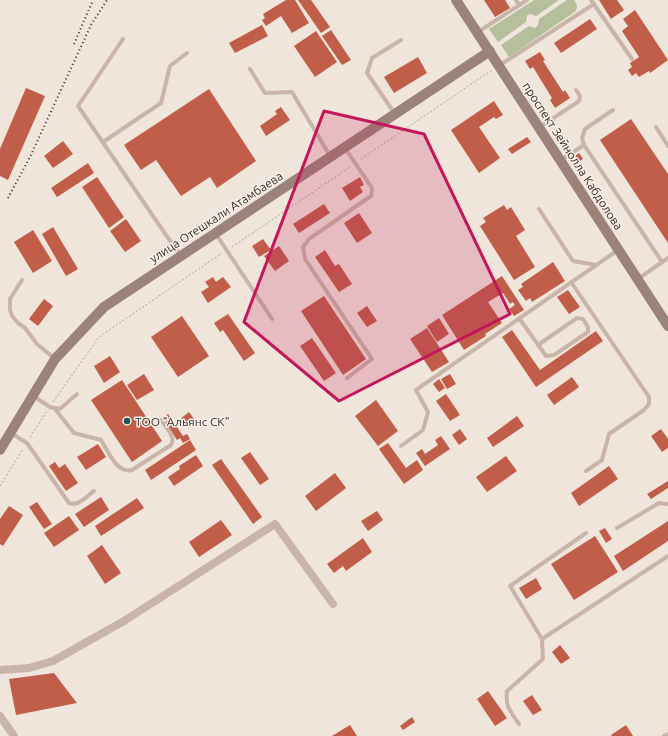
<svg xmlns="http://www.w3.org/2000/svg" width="668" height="736" font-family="Ubuntu,sans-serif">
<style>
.green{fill:#b5bf9c}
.building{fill:#c05e4a}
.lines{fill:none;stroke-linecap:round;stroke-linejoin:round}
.path{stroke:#b49e92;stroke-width:1;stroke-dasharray:2 2;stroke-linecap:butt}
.lane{stroke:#c8b4a8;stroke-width:4}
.street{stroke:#c8b4a8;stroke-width:8}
.secondary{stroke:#9b8379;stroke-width:10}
.rail{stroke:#352b28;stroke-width:2;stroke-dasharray:1 3;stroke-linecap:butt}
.marked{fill:#c2185b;fill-opacity:0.2;stroke:#c2185b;stroke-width:3;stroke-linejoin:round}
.poi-dot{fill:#1f5454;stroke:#f8efe7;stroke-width:1.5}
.labels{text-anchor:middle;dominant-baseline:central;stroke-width:3;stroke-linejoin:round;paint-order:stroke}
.street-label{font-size:12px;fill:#352b28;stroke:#f8efe7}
.poi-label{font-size:12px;fill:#352b28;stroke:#f8efe7;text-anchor:start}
</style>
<rect width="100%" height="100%" fill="#f0e5db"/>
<!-- green -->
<g class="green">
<path d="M534 0H559L536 16 530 14 527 16 526 22 498 42 489 29Z"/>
<path d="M567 0H574C577 4 578 6 576 11L509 57 501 45 529 26 535 28 538 25 539 19Z"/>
</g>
<!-- building -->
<g class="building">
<path d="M286 0H295L309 23 292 33 281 16 266 26 262 20 265 18 263 14Z"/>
<path d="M298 0H311L330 27 321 33Z"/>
<path d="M484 0H505L510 8 495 17Z"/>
<path d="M599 0H617L624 10 611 19Z"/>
<path d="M635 10 668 60 650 73 649 71 639 77 636 73 632 76 628 70 632 67 630 63 639 57 622 31 628 26 623 19Z"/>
<path d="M590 19 597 29 561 53 554 43Z"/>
<path d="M262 25 268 36 235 53 229 43Z"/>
<path d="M331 30 351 60 342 65 322 36Z"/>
<path d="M316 31 337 62 315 77 294 46Z"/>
<path d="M540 52 545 60 543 61 563 92 565 90 570 98 555 108 550 100 552 98 533 67 530 69 525 61Z"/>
<path d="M418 57 427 73 394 93 384 77Z"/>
<path d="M26 88 45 96 8 180 0 176V149Z"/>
<path d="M209 89 256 161 217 188 210 177 181 196 156 160 141 170 124 145Z"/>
<path d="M494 101 503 115 496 119 494 117 479 127 500 158 479 173 451 130Z"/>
<path d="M281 107 290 120 266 136 260 126 277 114 275 111Z"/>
<path d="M631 119 668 174V243L600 140Z"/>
<path d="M527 137 531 142 512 154 508 149Z"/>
<path d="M63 141 73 154 53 168 44 156Z"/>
<path d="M579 153 583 159 579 162 575 156Z"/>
<path d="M88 163 94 173 57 197 51 188Z"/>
<path d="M97 177 124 217 109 228 82 187Z"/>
<path d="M360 177 364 185 360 187 363 192 350 201 342 188Z"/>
<path d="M324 204 330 213 299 233 293 224Z"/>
<path d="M504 205 507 210 511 207 525 230 516 236 535 267 514 280 480 226 486 222 483 218Z"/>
<path d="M359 213 372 233 357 243 344 223Z"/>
<path d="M126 219 141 241 125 252 110 231Z"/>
<path d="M53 227 78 269 66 276 42 234Z"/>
<path d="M33 230 52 261 33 273 14 242Z"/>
<path d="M263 239 271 250 259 257 252 246Z"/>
<path d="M279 246 289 261 275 271 264 256Z"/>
<path d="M325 250 335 266 339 264 352 284 339 292 315 257Z"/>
<path d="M553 262 565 281 532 302 530 298 526 301 518 290 523 287 521 284Z"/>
<path d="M502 276 524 310 514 316 509 309 515 305 513 302 510 304 503 293 488 302 502 323 485 334 486 336 464 350 442 315Z"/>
<path d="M213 277 216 282 223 277 231 287 208 303 201 292 209 287 205 282Z"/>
<path d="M568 290 580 307 569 314 557 297Z"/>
<path d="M324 296 366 359 343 375 301 311Z"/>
<path d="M44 299 53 306 38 326 29 319Z"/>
<path d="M367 306 377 321 367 327 357 313Z"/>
<path d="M228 314 255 353 244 361 223 330 220 332 214 323Z"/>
<path d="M182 316 209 356 178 377 151 337Z"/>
<path d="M439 318 449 334 437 342 427 326Z"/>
<path d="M427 328 449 362 432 372 410 339Z"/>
<path d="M512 330 540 370 596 331 603 341 536 387 502 337Z"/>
<path d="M312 338 336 373 324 381 300 346Z"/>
<path d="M110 356 120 372 104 383 94 366Z"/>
<path d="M144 374 154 390 137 400 127 385Z"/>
<path d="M450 374 456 384 447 389 441 379Z"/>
<path d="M572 377 579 387 554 405 547 395Z"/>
<path d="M439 379 445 388 439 392 433 384Z"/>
<path d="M122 380 162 441 132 462 91 400Z"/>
<path d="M446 394 460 415 450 421 436 401Z"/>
<path d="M376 400 398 431 378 446 355 416Z"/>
<path d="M189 412 195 420 186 427 180 419Z"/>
<path d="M168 414 183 436 187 434 190 439 183 443 180 438 177 440 163 418Z"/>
<path d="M517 416 524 426 493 447 487 438Z"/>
<path d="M460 429 467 439 459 445 452 435Z"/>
<path d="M661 429 668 439V448L662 452 651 436Z"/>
<path d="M441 436 450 449 425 466 416 453 422 449 425 454 438 445 435 440Z"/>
<path d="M190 440 196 450 151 480 145 470Z"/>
<path d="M388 443 406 468 417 460 423 470 404 484 379 449Z"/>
<path d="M98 444 106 457 86 470 77 457Z"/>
<path d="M250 452 269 479 260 485 241 458Z"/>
<path d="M196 455 203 466 174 486 168 477 180 469 179 466Z"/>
<path d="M506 456 517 471 487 492 476 477Z"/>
<path d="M221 459 262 517 253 524 212 465Z"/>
<path d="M55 462 59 468 65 464 78 483 66 491 49 466Z"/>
<path d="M609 466 618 479 579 506 571 493Z"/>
<path d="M335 473 346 488 316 511 305 496Z"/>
<path d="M668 481V488L651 499 647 494Z"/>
<path d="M101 497 109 510 84 527 75 514Z"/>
<path d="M137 498 144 508 101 536 95 526Z"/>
<path d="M37 502 52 524 44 529 29 507Z"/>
<path d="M9 506 23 515 3 546 0 544V519Z"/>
<path d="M377 511 383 520 368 531 361 521Z"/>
<path d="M69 516 79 530 54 547 44 533Z"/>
<path d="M221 520 232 535 199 557 189 542Z"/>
<path d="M668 521V541L623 571 614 556Z"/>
<path d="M605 528 612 539 606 543 599 531Z"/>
<path d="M595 536 618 572 574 600 551 564Z"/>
<path d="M363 538 372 552 346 571 343 566 334 573 327 564Z"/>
<path d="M102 545 121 573 105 584 87 556Z"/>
<path d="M536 578 542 589 526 599 519 588Z"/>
<path d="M560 645 570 658 561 664 552 652Z"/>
<path d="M54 673 77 703 16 715 9 679Z"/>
<path d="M488 691 507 718 495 726 477 699Z"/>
<path d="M532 695 542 710 533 715 523 701Z"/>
<path d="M412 717 415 722 403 730 400 726Z"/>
<path d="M350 725 357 736H332Z"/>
<path d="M626 725 633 736H612L611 735Z"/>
</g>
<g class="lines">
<!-- path -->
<g class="path">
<path d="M361 159 492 70"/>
<path d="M232 247 350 167"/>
<path d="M53 402 99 337 222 253"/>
<path d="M30 437 47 411"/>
<path d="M0 486 23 449"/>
</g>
<!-- lane -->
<g class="lane">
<path d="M516 0 519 5"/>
<path d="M591 0 632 59"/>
<path d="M478 32 527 0"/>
<path d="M123 39 78 106 181 257"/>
<path d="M500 65 594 4"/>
<path d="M250 69 265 93 292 92 330 156"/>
<path d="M613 110 585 129 582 138 584 145 662 262"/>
<path d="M395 114 367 73 372 58 401 40"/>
<path d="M540 127 579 101 580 96 576 90"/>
<path d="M656 127 668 146"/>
<path d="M103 142 161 103 170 66 187 53"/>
<path d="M345 148 372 188 371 196 309 239 303 247 305 259 372 359 347 378"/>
<path d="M561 160 584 145"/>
<path d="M539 209 573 261 596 265"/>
<path d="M216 234 272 319"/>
<path d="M638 279 668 258"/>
<path d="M22 280 10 299V310L12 316 18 323 25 328 37 344 55 359"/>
<path d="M571 282 649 397V404L644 410 609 434 602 460 586 471"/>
<path d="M519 318 546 356 554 355 588 332V327L583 319 577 318 538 345"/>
<path d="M33 396 50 407 60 409 77 394"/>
<path d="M55 409 74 433 101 440C108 451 117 474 132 470L171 445C176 437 166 427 161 420"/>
<path d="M11 433 27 443 69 503C78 507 87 496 94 491"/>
<path d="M401 446 423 430 428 412 416 390 618 250"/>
<path d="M617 528 659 503 668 504"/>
<path d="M586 533 510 586 542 639 668 556"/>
<path d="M519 724C510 711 505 706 507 691L543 659 542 639"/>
<path d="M664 736 668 734"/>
</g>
<!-- street -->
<g class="street">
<path d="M0 670 29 668 53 661 124 621 275 524 333 604"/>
<path d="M0 716 14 736"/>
</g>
<!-- secondary -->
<g class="secondary">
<path d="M456 0 668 326"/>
<path d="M0 450 55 359 104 307 490 51"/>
</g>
<!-- rail -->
<g class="rail">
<path d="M74 44 93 0"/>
<path d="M8 198 30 157 91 25 107 0"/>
</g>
</g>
<!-- marked area -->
<path class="marked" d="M324 111 424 134 510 314 339 401 244 322Z"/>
<!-- markers -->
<circle class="poi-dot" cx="127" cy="421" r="4"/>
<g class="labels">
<!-- street labels -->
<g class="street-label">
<text transform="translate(573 156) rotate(57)">проспект Зейнолла Кабдолова</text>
<text transform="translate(216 217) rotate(-33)">улица Отешкали Атамбаева</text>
</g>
<!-- poi labels -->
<g class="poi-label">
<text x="135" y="421">ТОО "Альянс СК"</text>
</g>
</g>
</svg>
